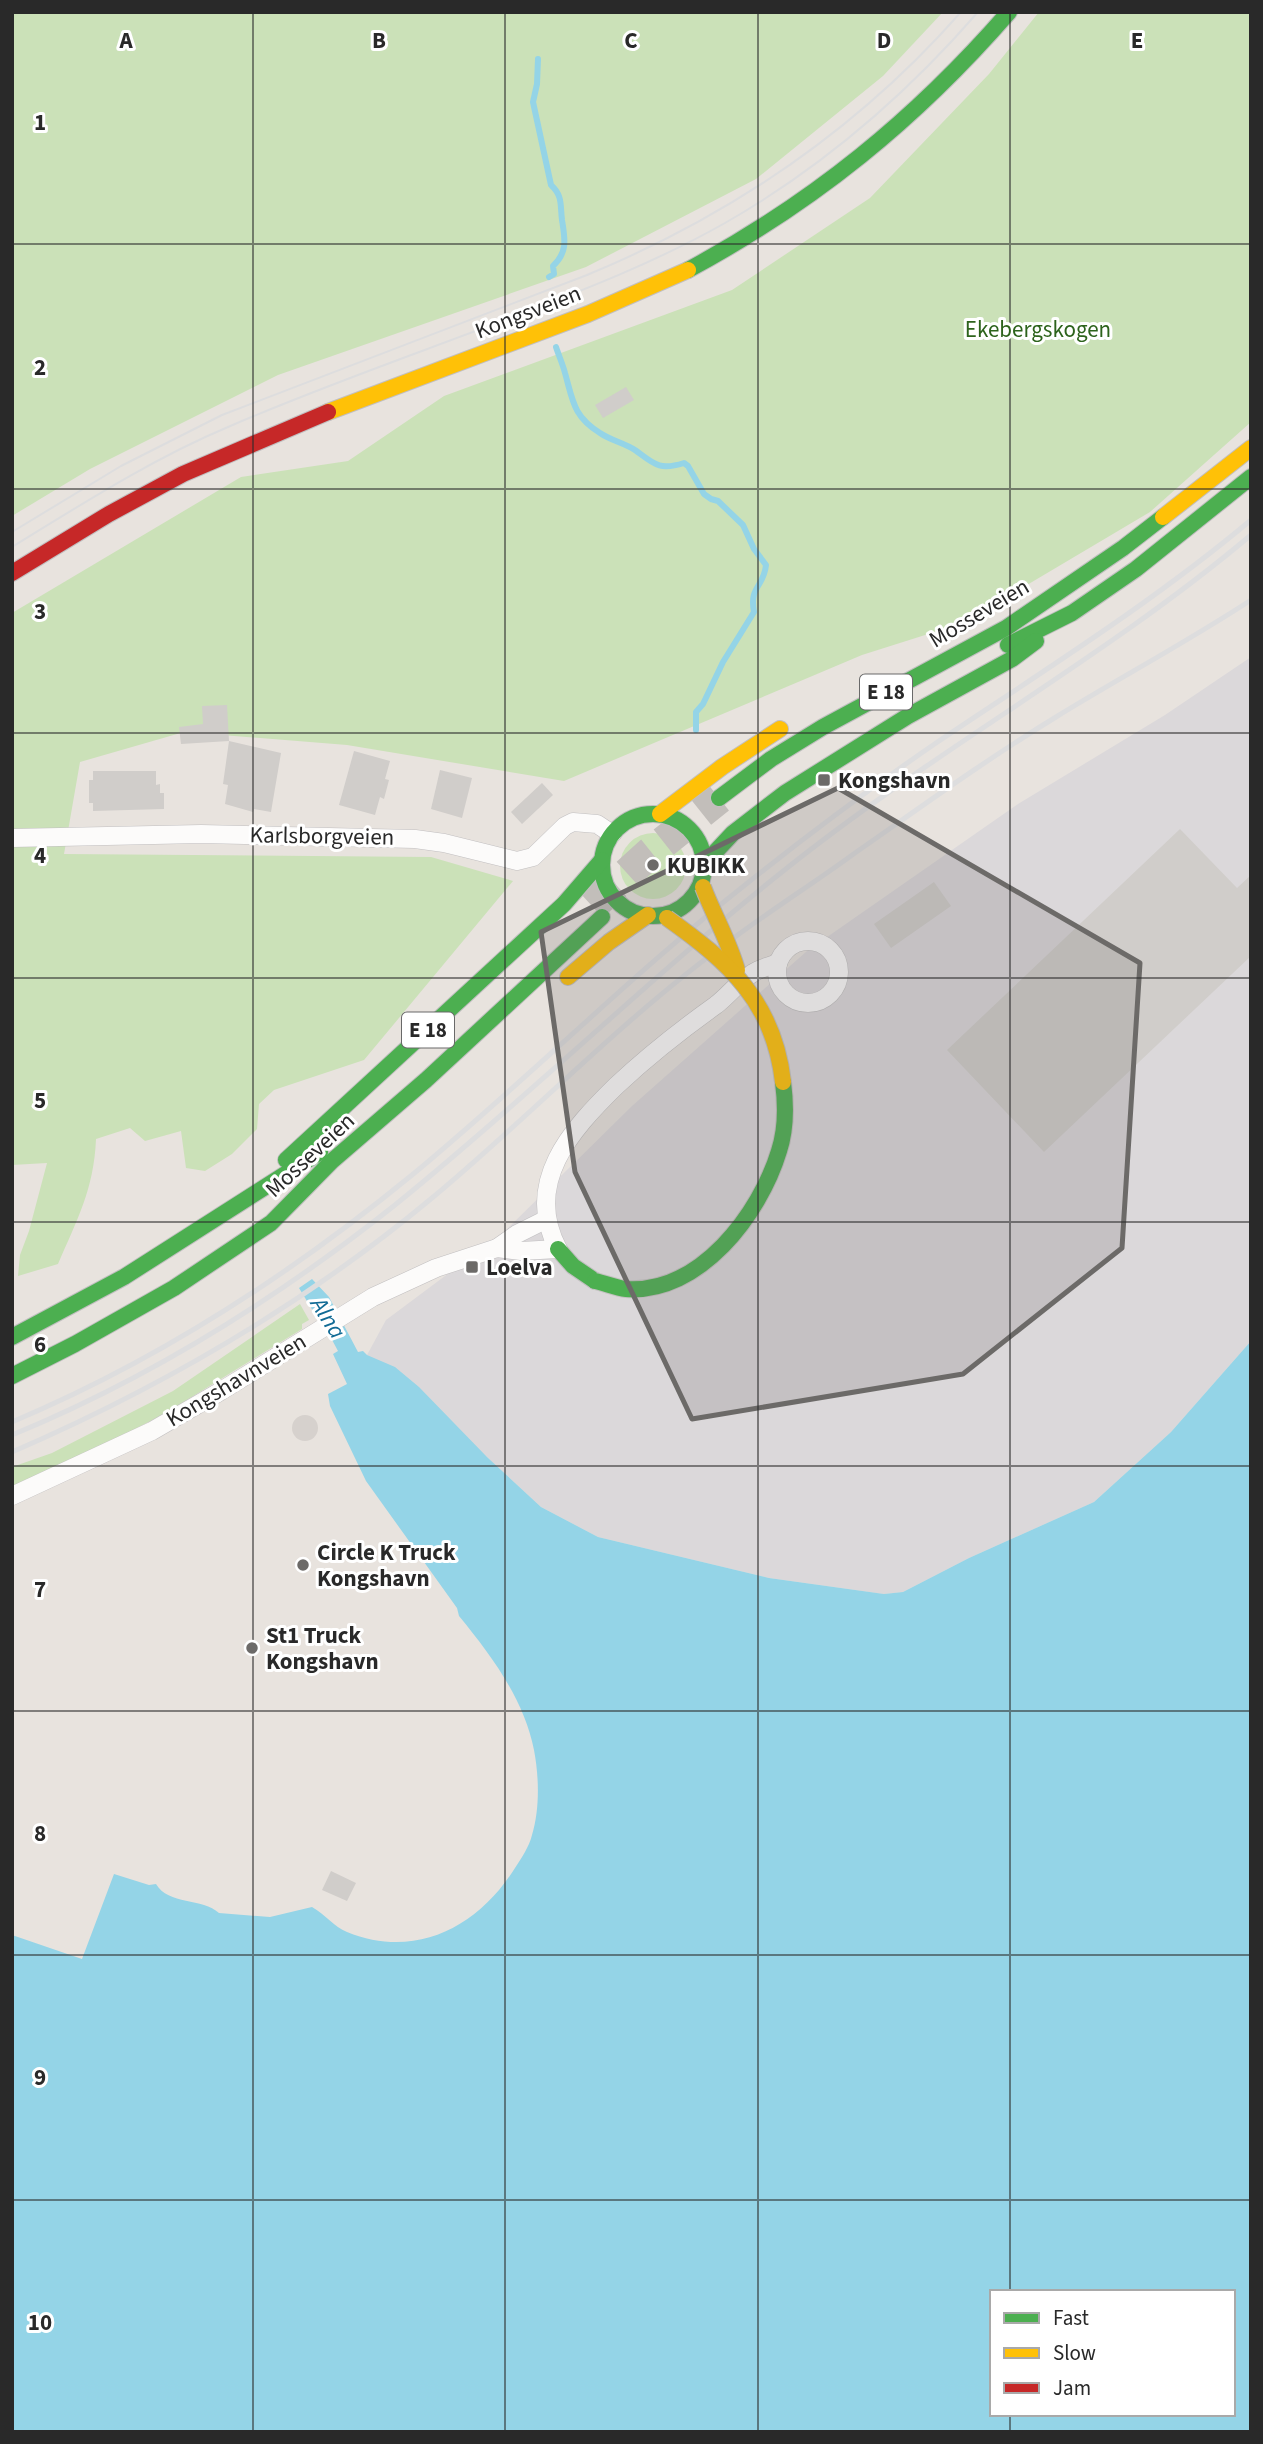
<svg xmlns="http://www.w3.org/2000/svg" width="1263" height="2444" font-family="'Source Sans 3',sans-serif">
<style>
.industrial{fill:#dbd8da}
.green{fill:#cbe1b8}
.plaza{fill:#d6d1cd}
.water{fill:#94d4e7;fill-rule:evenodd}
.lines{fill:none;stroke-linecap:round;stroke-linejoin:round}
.stream{stroke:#94d4e7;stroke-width:6}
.building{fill:#d0cdca}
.highway-tunnel{stroke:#c2beba;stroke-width:32;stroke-dasharray:32 16;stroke-linecap:butt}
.street-casing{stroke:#c1bfc0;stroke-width:19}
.fast-casing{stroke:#c1bfc0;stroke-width:18}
.slow-casing{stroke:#c1bfc0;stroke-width:18}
.jam-casing{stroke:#c1bfc0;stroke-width:18}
.street{stroke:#fcfbfa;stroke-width:18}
.fast{stroke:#4caf50;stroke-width:16}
.slow{stroke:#ffc107;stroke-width:16}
.jam{stroke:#c62828;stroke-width:16}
.tram{stroke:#ddddde;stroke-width:2}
.rail{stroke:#ddddde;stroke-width:5}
.fast-bridge-casing{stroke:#c4c2c0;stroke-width:18;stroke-linecap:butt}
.slow-bridge-casing{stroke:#c4c2c0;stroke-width:18;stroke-linecap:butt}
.fast-bridge{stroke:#4caf50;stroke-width:16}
.slow-bridge{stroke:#ffc107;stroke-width:16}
.marked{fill:#6c6a68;fill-opacity:0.2;stroke:#6c6a68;stroke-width:5;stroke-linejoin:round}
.grid{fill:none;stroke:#292929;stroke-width:2;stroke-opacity:0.55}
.poi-dot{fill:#6c6a68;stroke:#fff;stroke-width:2.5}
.labels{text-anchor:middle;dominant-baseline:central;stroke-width:6;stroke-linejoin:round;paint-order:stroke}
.shield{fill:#fff;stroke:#696969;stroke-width:2}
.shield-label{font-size:21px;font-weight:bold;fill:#292929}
.street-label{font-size:23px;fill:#292929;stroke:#fff}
.park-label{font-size:23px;fill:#2d631c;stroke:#fff}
.poi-label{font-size:23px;font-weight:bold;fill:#292929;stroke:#fff;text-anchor:start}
.water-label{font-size:24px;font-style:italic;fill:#116b95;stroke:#fff}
.grid-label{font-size:23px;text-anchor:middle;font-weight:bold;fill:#292929;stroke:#fff;stroke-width:6;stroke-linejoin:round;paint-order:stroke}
</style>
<rect width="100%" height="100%" fill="#e8e3de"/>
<!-- industrial -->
<path class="industrial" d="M1251 657V1341L1171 1432 1094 1502 969 1558 903 1592 884 1594 769 1578 598 1537 541 1507 487 1457 367 1355 386 1320 504 1232 632 1106 807 951 1018 804 1165 715Z"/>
<!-- green -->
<g class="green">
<path d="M12 12H943L883 76 756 179 586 267 278 375 90 469 12 516Z"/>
<path d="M1039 12H1251V422L1150 512 963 623 862 655 564 781 347 745 184 732 80 762 64 854 431 857 513 881 364 1060 274 1090 259 1104 257 1129 232 1154 205 1171 186 1168 181 1131 145 1141 130 1128 96 1139C94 1189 77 1220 58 1264L18 1276 20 1255 29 1231 47 1163 12 1165V613L241 477 348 461 444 396 732 290 870 198 989 74Z"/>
<circle cx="653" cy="866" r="33"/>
<path d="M300 1304 309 1320 302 1324V1329L169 1411 115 1440 12 1487V1467L52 1453 173 1391Z"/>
</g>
<!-- plaza -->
<circle class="plaza" cx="305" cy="1428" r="13"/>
<!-- water -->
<path class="water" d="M312 1279 329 1297 358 1352 363 1351 367 1355 395 1367 419 1387 487 1457 541 1507 598 1537 769 1578 884 1594 903 1592 969 1558 1094 1502 1171 1432 1251 1341V2432H12V1935L82 1959 114 1874 149 1885 156 1884C168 1905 203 1898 219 1913L270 1917 312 1907C325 1914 334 1927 347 1932 416 1960 478 1927 515 1868 522 1857 529 1847 532 1835 540 1809 539 1776 534 1750 524 1699 491 1655 459 1616L457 1608 366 1481 330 1406 328 1394 347 1384 333 1354 338 1351 316 1310 313 1311 299 1288ZM992 2292H1233V2414H992Z"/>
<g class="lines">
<!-- stream -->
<g class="stream">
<path d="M538 59 537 84 533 102 551 185C563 196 560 205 562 220 565 239 568 252 553 266L554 274 549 277"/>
<path d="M556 347C559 356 563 365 565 373 573 401 573 416 600 433 610 440 624 443 635 450 654 464 659 471 684 463L688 466 704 494 711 499 718 501 743 525 754 549 766 565C764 587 749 586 754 612L723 662 703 704 696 712V730"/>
</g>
</g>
<!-- building -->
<g class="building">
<path d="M626 387 634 400 603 418 595 405Z"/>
<path d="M227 705 229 741 181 744 179 727 203 724 202 706Z"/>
<path d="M229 741 281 753 271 812 254 809 253 812 225 804 228 785 223 784Z"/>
<path d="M354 751 390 761 385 779 389 780 384 799 380 797 375 815 339 805Z"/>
<path d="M440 770 472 778 462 818 431 809Z"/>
<path d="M93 771H156V785L160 784V793H164V809L93 811V803H89V780H93Z"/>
<path d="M542 783 553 795 522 824 511 812Z"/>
<path d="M1180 829 1237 888 1251 875V956L1044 1152 947 1050Z"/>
<path d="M934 882 951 906 891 948 874 924Z"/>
<path d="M331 1871 356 1883 347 1901 322 1890Z"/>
</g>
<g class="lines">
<!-- highway-tunnel -->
<path class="highway-tunnel" d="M592 906 650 853 719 798"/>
<defs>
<g id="street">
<path d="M12 838 201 834 415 839 444 843 517 861 533 857 565 826 573 822 597 824 612 834"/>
<circle cx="808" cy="972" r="31"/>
<path d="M497 1248 521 1251 558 1249C523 1183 571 1130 616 1086 648 1056 681 1030 716 1005 729 995 739 981 753 973 760 968 770 966 778 963"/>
<path d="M12 1496 152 1431 221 1391 373 1297 436 1268 497 1248 517 1234 547 1219"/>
</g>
<g id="fast">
<path d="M688 270C814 202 915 120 1009 12"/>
<path d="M1008 645 1072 613 1136 569 1251 477"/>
<path d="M719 798 771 759 823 727 1006 628 1123 548 1163 517"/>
<circle cx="653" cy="865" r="51"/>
<path d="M704 864 733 833 785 793 908 716 1012 659 1036 641"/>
<path d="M286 1160 564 904 602 860"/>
<path d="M558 1249 573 1266 595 1281"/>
<path d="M12 1337 124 1277 320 1152"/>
<path d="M12 1376 75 1344 174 1288 271 1223 332 1161 426 1080 602 917"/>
</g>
<g id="slow">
<path d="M328 412 588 314 688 270"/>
<path d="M1163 517 1251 448"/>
<path d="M660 814 722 767 780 729"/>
<path d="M568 977 609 942 648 915"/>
</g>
<path id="jam" d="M12 573 109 514 183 474 328 412"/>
</defs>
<!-- street casing -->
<use href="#street" class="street-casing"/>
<!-- fast casing -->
<use href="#fast" class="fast-casing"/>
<!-- slow casing -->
<use href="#slow" class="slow-casing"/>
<!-- jam casing -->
<use href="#jam" class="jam-casing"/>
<!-- street -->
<use href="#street" class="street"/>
<!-- fast -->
<use href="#fast" class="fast"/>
<!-- slow -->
<use href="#slow" class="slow"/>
<!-- jam -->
<use href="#jam" class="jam"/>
<!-- tram -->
<g class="tram">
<path d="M12 532 121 466 222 415 587 275C730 216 858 129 961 12"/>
<path d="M12 547C82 504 152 459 228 427 320 387 416 354 510 318 584 290 656 262 725 223 821 168 906 95 978 12"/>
</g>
<!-- rail -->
<g class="rail">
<path d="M12 1422C157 1361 290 1275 412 1175 527 1080 633 973 750 881 810 833 872 787 936 743 1043 671 1152 603 1251 520"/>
<path d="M12 1435C150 1378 278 1298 395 1205 529 1097 652 975 787 868 936 749 1105 658 1251 535"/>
<path d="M12 1452C162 1387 306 1303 432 1198 533 1114 624 1017 731 940 771 910 814 883 855 853 921 807 987 759 1056 717 1121 677 1187 642 1251 600"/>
</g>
<defs>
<path id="fast-bridge" d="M595 1281C605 1283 616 1288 626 1289 700 1294 760 1214 779 1151 786 1130 786 1105 783 1082"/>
<g id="slow-bridge">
<path d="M703 887C714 916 729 941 737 970"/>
<path d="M667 918C729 962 774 1002 783 1082"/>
</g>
</defs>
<!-- fast-bridge casing -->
<use href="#fast-bridge" class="fast-bridge-casing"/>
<!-- slow-bridge casing -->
<use href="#slow-bridge" class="slow-bridge-casing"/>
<!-- fast-bridge -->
<use href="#fast-bridge" class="fast-bridge"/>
<!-- slow-bridge -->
<use href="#slow-bridge" class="slow-bridge"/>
</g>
<!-- marked area -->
<path class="marked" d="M838 788 1140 963 1122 1248 963 1374 692 1419 575 1172 541 932Z"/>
<!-- grid -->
<path class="grid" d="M253 12V2432M505 12V2432M758 12V2432M1010 12V2292M12 244H1251M12 489H1251M12 733H1251M12 978H1251M12 1222H1251M12 1466H1251M12 1711H1251M12 1955H1251M12 2200H1251M1010 2414V2432"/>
<!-- markers -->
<g class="poi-dot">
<rect x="817" y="773" width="14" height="14" rx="3.5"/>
<circle cx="653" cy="865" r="7"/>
<rect x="465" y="1260" width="14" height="14" rx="3.5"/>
<circle cx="303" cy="1565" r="7"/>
<circle cx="252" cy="1648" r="7"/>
</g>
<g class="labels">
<!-- shield labels -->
<g class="shield">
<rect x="860" y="674.5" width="52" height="35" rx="5"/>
<rect x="402" y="1012.5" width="52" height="35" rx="5"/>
</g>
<g class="shield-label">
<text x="886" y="692">E 18</text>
<text x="428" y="1030">E 18</text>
</g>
<!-- street labels -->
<g class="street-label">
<text transform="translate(528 312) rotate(-21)">Kongsveien</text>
<text transform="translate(979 613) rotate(-31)">Mosseveien</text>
<text transform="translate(322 836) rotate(1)">Karlsborgveien</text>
<text transform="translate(310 1155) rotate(-43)">Mosseveien</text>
<text transform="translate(236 1380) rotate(-31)">Kongshavnveien</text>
</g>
<!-- park labels -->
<g class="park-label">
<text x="1038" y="329">Ekebergskogen</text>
</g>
<!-- poi labels -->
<g class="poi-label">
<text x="838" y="780">Kongshavn</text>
<text x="667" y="865">KUBIKK</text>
<text x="486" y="1267">Loelva</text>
<text x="317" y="1552">Circle K Truck<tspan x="317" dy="26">Kongshavn</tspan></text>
<text x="266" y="1635">St1 Truck<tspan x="266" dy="26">Kongshavn</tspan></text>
</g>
<!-- water labels -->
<g class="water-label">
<text transform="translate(328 1318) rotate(58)">Alna</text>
</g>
</g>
<g class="grid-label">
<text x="126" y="48">A</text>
<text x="379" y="48">B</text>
<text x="631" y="48">C</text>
<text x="884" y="48">D</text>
<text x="1137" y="48">E</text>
<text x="40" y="130">1</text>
<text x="40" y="375">2</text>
<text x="40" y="619">3</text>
<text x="40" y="863">4</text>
<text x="40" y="1108">5</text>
<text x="40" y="1352">6</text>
<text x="40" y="1597">7</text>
<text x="40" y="1841">8</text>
<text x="40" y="2085">9</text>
<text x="40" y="2330">10</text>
</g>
<!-- border -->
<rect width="1263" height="2444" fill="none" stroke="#292929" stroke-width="28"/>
<!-- legend -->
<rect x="990" y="2290" width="245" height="126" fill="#ffffff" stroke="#a9a9a9" stroke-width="2"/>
<rect x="1004" y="2313" width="35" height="10" fill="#4caf50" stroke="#a9a9a9" stroke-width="2"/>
<text x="1053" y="2325" font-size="21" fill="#292929">Fast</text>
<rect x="1004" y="2348" width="35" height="10" fill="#ffc107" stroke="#a9a9a9" stroke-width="2"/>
<text x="1053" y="2360" font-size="21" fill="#292929">Slow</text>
<rect x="1004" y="2383" width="35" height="10" fill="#c62828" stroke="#a9a9a9" stroke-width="2"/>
<text x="1053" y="2395" font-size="21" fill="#292929">Jam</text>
</svg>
